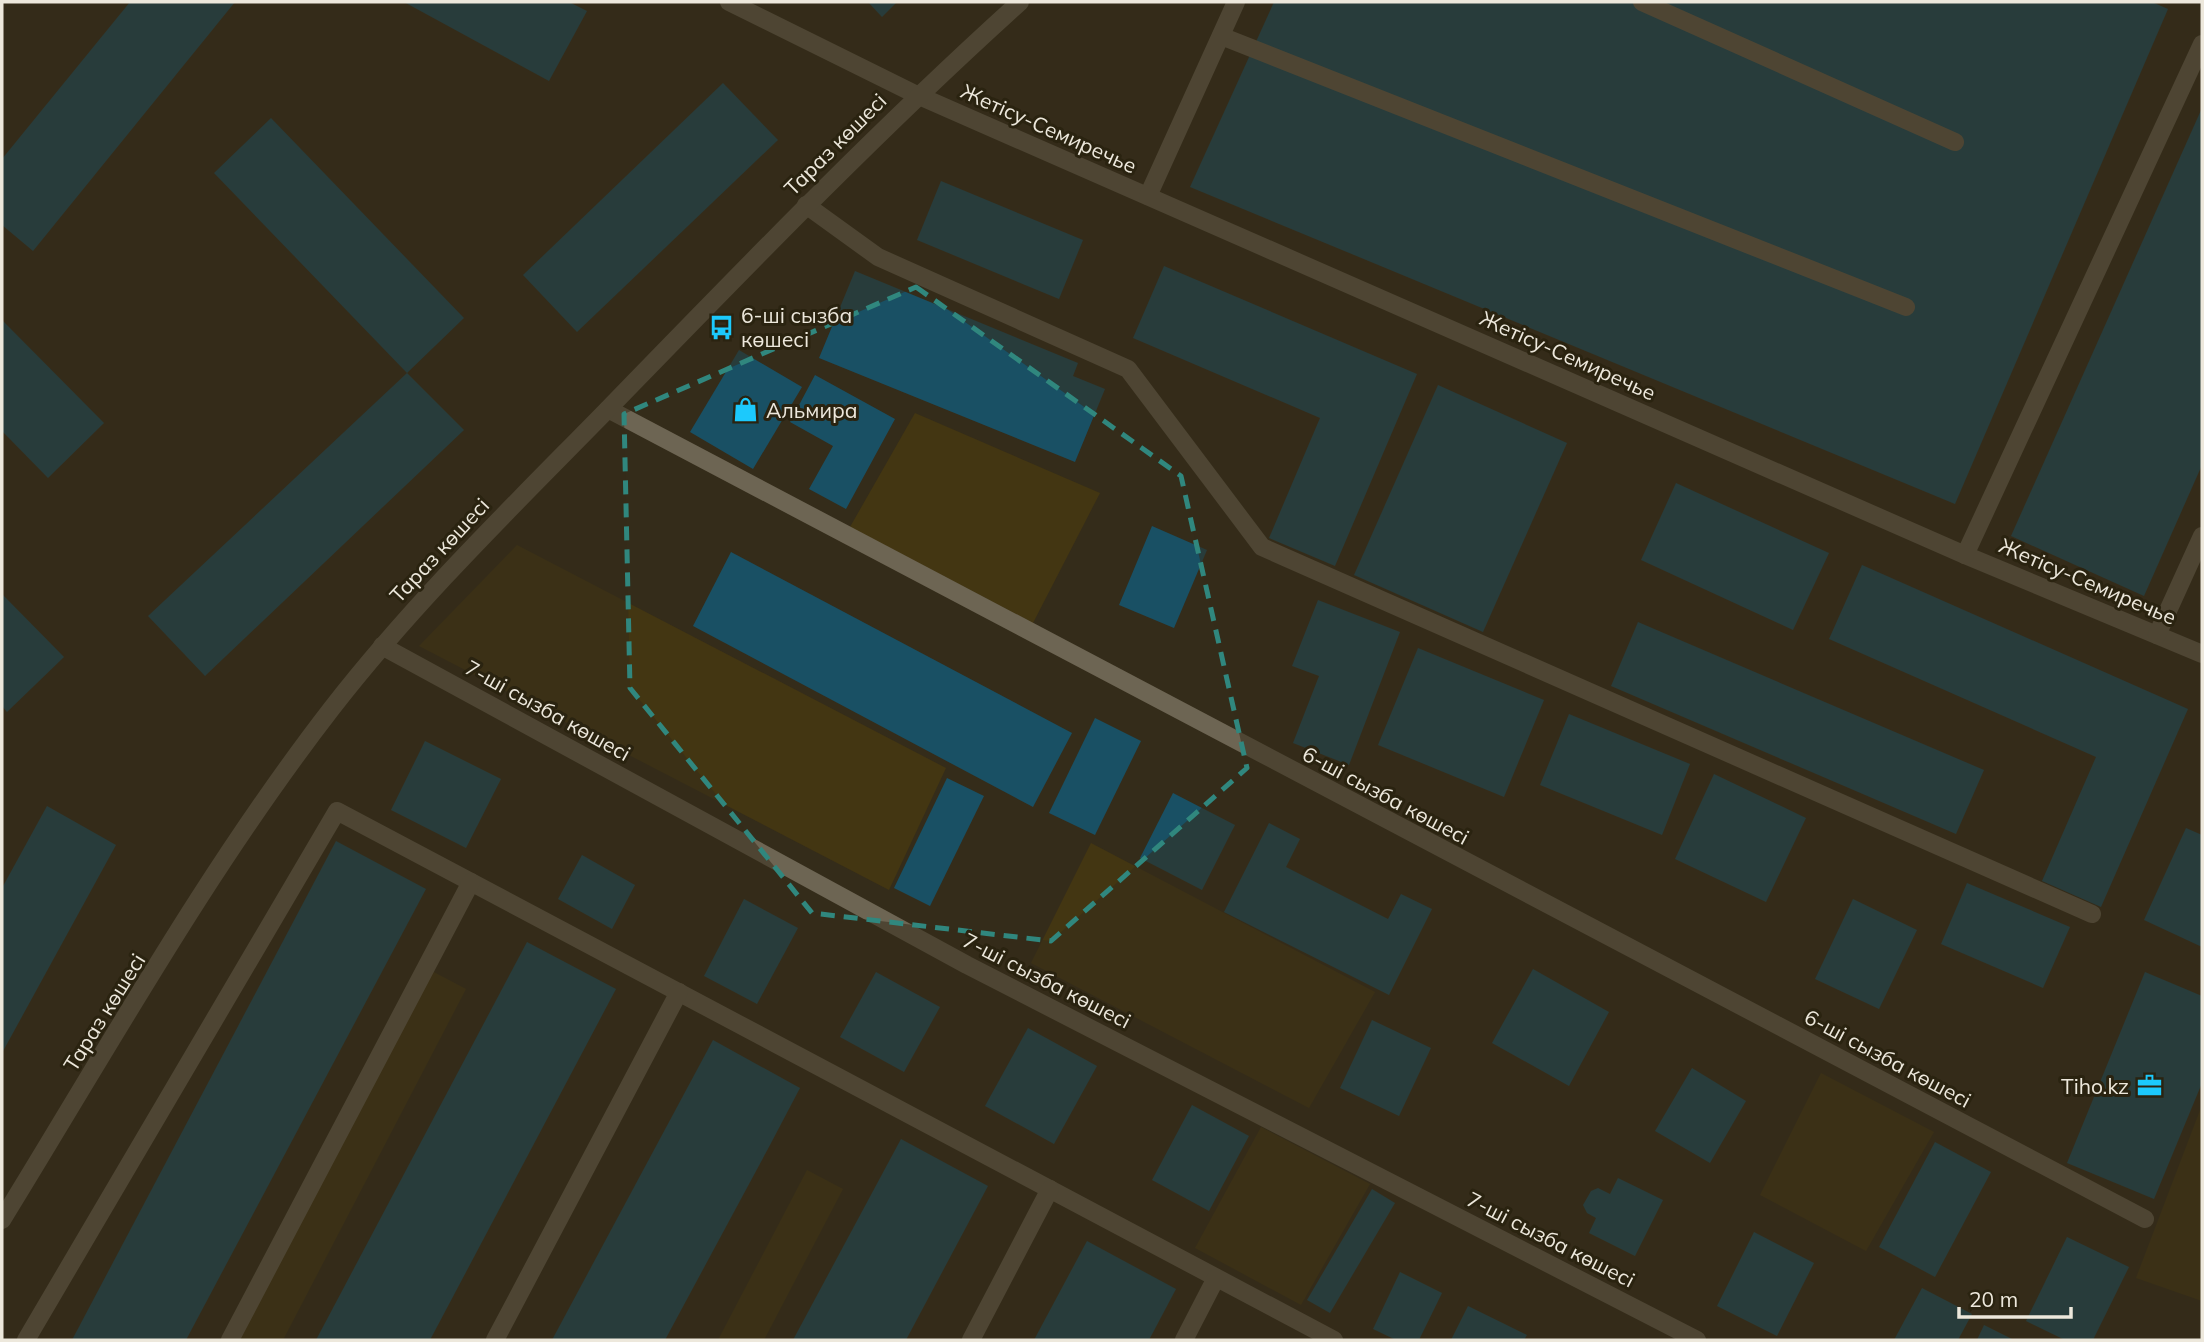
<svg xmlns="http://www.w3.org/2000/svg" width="2204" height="1342" font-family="Mulish,sans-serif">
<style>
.green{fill:#433612}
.building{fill:#195064}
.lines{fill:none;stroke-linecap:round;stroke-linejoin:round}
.minor{stroke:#6d6553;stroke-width:18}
.marked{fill:none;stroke:#30877e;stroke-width:5;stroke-dasharray:14 9;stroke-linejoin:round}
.labels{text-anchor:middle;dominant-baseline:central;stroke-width:6;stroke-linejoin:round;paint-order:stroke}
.street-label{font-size:21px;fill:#ede8dc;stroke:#2a2310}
.poi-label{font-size:21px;fill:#ede8dc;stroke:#2a2310;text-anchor:start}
</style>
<rect width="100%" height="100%" fill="#342c1a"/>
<!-- green -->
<g class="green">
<path d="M915 413 1100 493 1033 623 850 527Z"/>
<path d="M517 545 946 768 889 890 419 646Z"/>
<path d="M1091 843 1375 992 1309 1108 1031 963Z"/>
<path d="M430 970 466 989 283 1340H236Z"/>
<path d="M1821 1073 1934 1132 1866 1251 1760 1195Z"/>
<path d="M2202 1105V1301L2136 1278Z"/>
<path d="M1261 1127 1370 1184 1301 1305 1195 1248Z"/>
<path d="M807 1170 843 1189 764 1340H718Z"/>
</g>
<!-- building -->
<g class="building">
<path d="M130 2H235L33 251 2 225V159Z"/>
<path d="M404 2H569L587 11 549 81Z"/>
<path d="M868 2H897L882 17Z"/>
<path d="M1274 2H2152L2168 9 1955 504 1190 187Z"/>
<path d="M723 83 778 140 577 332 523 275Z"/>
<path d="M2202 108V465L2144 596 2011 536Z"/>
<path d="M271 118 464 318 407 373 464 430 205 676 148 616 407 373 214 173Z"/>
<path d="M941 181 1083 240 1059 299 917 240Z"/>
<path d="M1164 266 1417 374 1335 566 1269 538 1320 418 1133 338Z"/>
<path d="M855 271 1078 363 1073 376 1105 389 1075 462 819 358Z"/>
<path d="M2 320 104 423 48 478 2 431Z"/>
<path d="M739 350 802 387 753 469 690 432Z"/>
<path d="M815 375 895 419 846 509 809 489 833 446 790 422Z"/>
<path d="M1438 385 1567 443 1483 632 1354 575Z"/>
<path d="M1676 483 1829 553 1793 630 1641 560Z"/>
<path d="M1152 526 1207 550 1174 628 1119 605Z"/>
<path d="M731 552 1072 733 1033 807 693 626Z"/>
<path d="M1862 565 2188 709 2101 907 2042 881 2096 757 1829 639Z"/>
<path d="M2 594 64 657 7 712 2 706Z"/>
<path d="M1318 600 1400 632 1349 765 1293 743 1319 676 1292 666Z"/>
<path d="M1638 622 1984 770 1956 834 1611 686Z"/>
<path d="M1418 648 1544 700 1504 797 1378 745Z"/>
<path d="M1569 714 1690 764 1662 835 1540 785Z"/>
<path d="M1095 718 1141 741 1095 835 1049 813Z"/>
<path d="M425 741 501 779 466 848 391 810Z"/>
<path d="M1714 774 1806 818 1766 902 1675 859Z"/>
<path d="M947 778 984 796 930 906 894 888Z"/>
<path d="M1173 793 1235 825 1202 890 1140 858Z"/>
<path d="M47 806 116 845 2 1053V888Z"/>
<path d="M1269 823 1300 839 1286 867 1388 919 1401 894 1432 909 1389 995 1224 912Z"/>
<path d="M2186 828 2202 835V947L2144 920Z"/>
<path d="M336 841 426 889 186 1340H72Z"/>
<path d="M582 855 635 885 612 929 558 899Z"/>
<path d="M1967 883 2070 927 2043 988 1941 944Z"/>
<path d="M744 899 798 928 757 1004 704 976Z"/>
<path d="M1853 899 1917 930 1879 1009 1815 979Z"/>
<path d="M527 942 616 989 430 1340H316Z"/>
<path d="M1533 969 1609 1012 1569 1086 1492 1043Z"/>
<path d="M876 972 940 1007 904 1072 840 1037Z"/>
<path d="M2145 972 2202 996V1083L2154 1199 2067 1163Z"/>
<path d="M1372 1020 1431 1048 1399 1116 1340 1088Z"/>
<path d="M1028 1028 1097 1066 1054 1144 985 1106Z"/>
<path d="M713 1040 800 1088 770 1145 665 1340H552Z"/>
<path d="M1692 1068 1746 1101 1710 1163 1655 1131Z"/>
<path d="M1192 1105 1249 1136 1209 1211 1152 1180Z"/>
<path d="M901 1139 988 1186 906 1340H793Z"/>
<path d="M1935 1142 1991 1172 1935 1277 1879 1247Z"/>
<path d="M1618 1178 1663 1200 1635 1256 1589 1233 1596 1218 1587 1213 1583 1205 1591 1191 1598 1188 1610 1194Z"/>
<path d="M1372 1189 1395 1203 1330 1313 1307 1300Z"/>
<path d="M1754 1232 1814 1263 1777 1336 1717 1306Z"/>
<path d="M2067 1237 2129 1267 2093 1340H2065L2026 1321Z"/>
<path d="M1087 1241 1176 1289 1149 1340H1034Z"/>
<path d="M1400 1272 1442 1293 1419 1340H1396L1373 1329Z"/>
<path d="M1922 1288 1972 1314 1958 1340H1894Z"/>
<path d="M1468 1306 1527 1335 1524 1340H1451Z"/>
<path d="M1984 1325 2014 1340H1977Z"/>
</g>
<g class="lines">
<!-- minor -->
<g class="minor">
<path d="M729 2 917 95 1965 555 2202 654"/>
<path d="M1642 2 1955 142"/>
<path d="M1221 36 1906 307"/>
<path d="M1148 196 1236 2"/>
<path d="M806 205 878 257 1128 369 1262 547 2092 914"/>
<path d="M608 409 2145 1219"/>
<path d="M1965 555 2202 44"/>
<path d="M2157 635 2202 536"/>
<path d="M382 646 967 965 1697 1340"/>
<path d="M2 1220C108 1048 208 868 332 708 416 600 514 505 609 408 744 269 877 131 1020 2"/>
<path d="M26 1340 337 811 1334 1340"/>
<path d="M230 1340 471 882"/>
<path d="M495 1340 679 992"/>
<path d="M971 1340 1050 1189"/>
<path d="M1184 1340 1216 1278"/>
</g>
</g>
<!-- marked area -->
<path d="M0 0H2204V1342H0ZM916 287 1181 476 1247 768 1051 941 812 913 630 688 624 414Z" fill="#342c1a" fill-opacity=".55" fill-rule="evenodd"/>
<path class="marked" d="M916 287 1181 476 1247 768 1051 941 812 913 630 688 624 414Z"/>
<!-- icons -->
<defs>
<symbol id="bus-bare" viewBox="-9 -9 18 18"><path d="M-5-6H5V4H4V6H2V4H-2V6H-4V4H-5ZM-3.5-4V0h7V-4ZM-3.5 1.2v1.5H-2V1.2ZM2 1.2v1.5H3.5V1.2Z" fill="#1cc9fc" stroke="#2a2310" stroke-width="2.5" paint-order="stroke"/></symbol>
<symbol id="shop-bare" viewBox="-9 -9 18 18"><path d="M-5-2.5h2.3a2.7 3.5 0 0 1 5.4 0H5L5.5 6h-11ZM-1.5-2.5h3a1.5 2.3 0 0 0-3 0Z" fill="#1cc9fc" stroke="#2a2310" stroke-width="2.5" paint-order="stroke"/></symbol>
<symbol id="office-bare" viewBox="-9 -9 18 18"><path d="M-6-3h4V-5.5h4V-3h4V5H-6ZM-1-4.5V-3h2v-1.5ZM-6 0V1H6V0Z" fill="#1cc9fc" stroke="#2a2310" stroke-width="2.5" paint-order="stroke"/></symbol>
</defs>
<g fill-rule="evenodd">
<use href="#bus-bare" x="704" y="310" width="35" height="35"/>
<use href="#shop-bare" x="728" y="392" width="35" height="35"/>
<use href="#office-bare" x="2132" y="1068" width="35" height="35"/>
</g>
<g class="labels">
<!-- street labels -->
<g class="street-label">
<text transform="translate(1049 128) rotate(24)">Жетісу-Семиречье</text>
<text transform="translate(835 144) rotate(-45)">Тараз көшесі</text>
<text transform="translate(1568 355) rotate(24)">Жетісу-Семиречье</text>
<text transform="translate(439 550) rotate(-47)">Тараз көшесі</text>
<text transform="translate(2088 581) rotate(23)">Жетісу-Семиречье</text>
<text transform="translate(548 710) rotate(29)">7-ші сызба көшесі</text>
<text transform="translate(1386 795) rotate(28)">6-ші сызба көшесі</text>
<text transform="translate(1047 980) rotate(27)">7-ші сызба көшесі</text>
<text transform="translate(104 1012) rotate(-58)">Тараз көшесі</text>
<text transform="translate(1888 1058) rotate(28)">6-ші сызба көшесі</text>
<text transform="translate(1551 1239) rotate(27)">7-ші сызба көшесі</text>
</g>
<!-- poi labels -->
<g class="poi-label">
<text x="741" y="315">6-ші сызба<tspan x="741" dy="24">көшесі</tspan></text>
<text x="766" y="410">Альмира</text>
<text x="2129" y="1086" text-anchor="end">Tiho.kz</text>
</g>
</g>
<!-- border -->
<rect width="2204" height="1342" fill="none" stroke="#ede8dc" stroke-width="7"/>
<!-- scale -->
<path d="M1959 1307v10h112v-10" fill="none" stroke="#ede8dc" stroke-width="3.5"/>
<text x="1969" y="1307" font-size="21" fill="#ede8dc" stroke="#2a2310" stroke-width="5" paint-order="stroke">20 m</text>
</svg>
